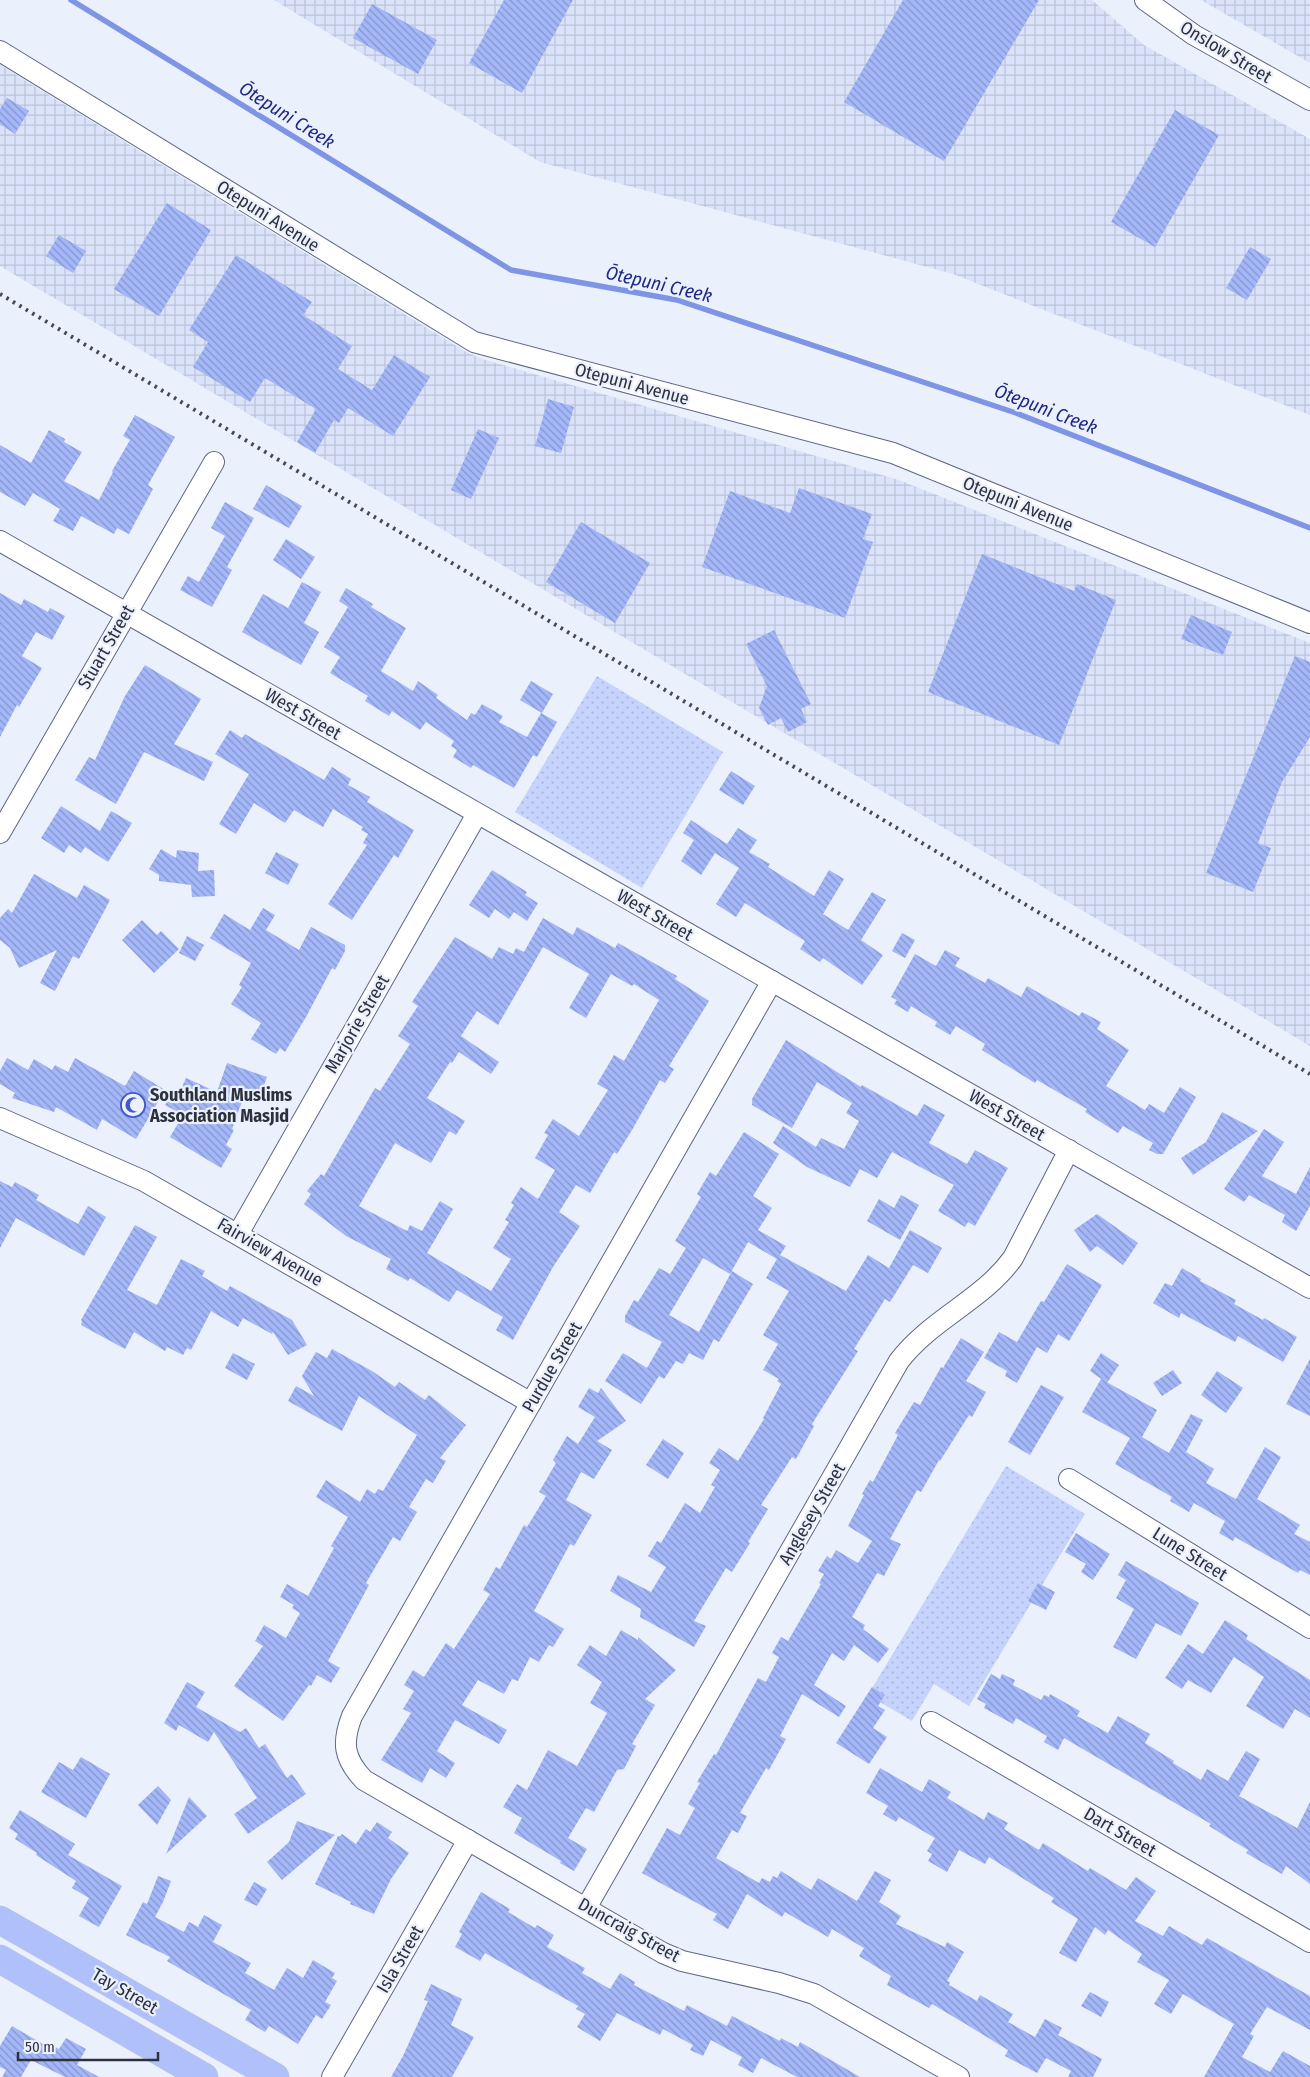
<svg xmlns="http://www.w3.org/2000/svg" width="1310" height="2077" font-family="'Fira Sans Condensed',sans-serif">
<style>
.industrial{fill:url(#industrial-grid)}
.grass{fill:url(#grass-dots)}
.lines{fill:none;stroke-linecap:round;stroke-linejoin:round}
.stream{stroke:#7e94e4;stroke-width:5.5}
.building{fill:url(#building-back-hatch);fill-rule:evenodd}
.street-casing{stroke:#5f6784;stroke-width:22}
.highway-casing{stroke:#cdced1;stroke-width:29}
.street{stroke:#fff;stroke-width:20}
.highway{stroke:#afc0fa;stroke-width:28}
.rail{stroke:#454956;stroke-width:4;stroke-dasharray:2.5 5;stroke-linecap:butt}
.labels{text-anchor:middle;dominant-baseline:central;stroke-width:4.5;stroke-linejoin:round;paint-order:stroke}
.street-label{font-size:18px;fill:#2d313e;stroke:#ebf0fd}
.poi-label{font-size:18px;font-weight:bold;fill:#2d313e;stroke:#ebf0fd;text-anchor:start}
.water-label{font-size:19px;font-style:italic;fill:#1f2884;stroke:#ebf0fd}
</style>
<defs>
<pattern id="industrial-grid" width="8" height="8" patternUnits="userSpaceOnUse" patternTransform="scale(1.25)"><rect width="8" height="8" fill="#dbe3fb"/><path d="M0 4h8M4 0v8" fill="none" stroke="#bcc3d8"/></pattern>
<pattern id="grass-dots" width="8" height="8" patternUnits="userSpaceOnUse" patternTransform="scale(1.25)"><rect width="8" height="8" fill="#c6d3fd"/><path d="M2 2h.1M6 6h.1" fill="none" stroke="#aab6da" stroke-width="1.8" stroke-linecap="round"/></pattern>
<pattern id="building-back-hatch" width="6" height="6" patternUnits="userSpaceOnUse" patternTransform="scale(1.25)"><rect width="6" height="6" fill="#a3b7f9"/><path d="M-1 5l2 2M0 0l6 6M5-1l2 2" fill="none" stroke="#8595cb"/></pattern>
</defs>
<rect width="100%" height="100%" fill="#ebf0fd"/>
<!-- industrial -->
<g class="industrial">
<path d="M274 0H1092L1144 45 1310 139V415L953 274 540 162Z"/>
<path d="M1201 0H1310V63Z"/>
<path d="M0 65 466 352 482 359 899 480 1310 643V1046L0 266Z"/>
</g>
<!-- grass -->
<g class="grass">
<path d="M597 676 723 752 642 888 515 812Z"/>
<path d="M1006 1466 1085 1514 969 1706 934 1684 912 1721 868 1695Z"/>
</g>
<g class="lines">
<!-- stream -->
<path class="stream" d="M71 0 511 270 677 300 1016 413 1310 528"/>
</g>
<!-- building -->
<g class="building">
<path d="M504 0H573L522 93 469 63Z"/>
<path d="M903 0H1039L944 161 844 102Z"/>
<path d="M372 4 437 40 418 74 353 38Z"/>
<path d="M7 98 29 111 15 134 0 124V109Z"/>
<path d="M1175 110 1219 135 1155 247 1111 222Z"/>
<path d="M167 203 211 230 159 316 114 289Z"/>
<path d="M59 235 86 251 73 273 46 256Z"/>
<path d="M1250 247 1271 259 1247 300 1226 288Z"/>
<path d="M236 255 312 302 303 315 352 346 338 369 372 390 394 355 430 377 393 436 348 408 339 423 334 420 315 453 297 442 316 409 265 378 250 402 193 367 208 342 189 330Z"/>
<path d="M548 399 574 407 561 453 535 446Z"/>
<path d="M135 415 175 437 148 485 153 489 129 534 117 528 114 534 81 516 73 531 53 521 60 509 33 493 25 506 0 492V445L31 463 49 430 65 439 64 442 82 452 64 481 99 500 113 472 112 471 130 440 123 436Z"/>
<path d="M478 429 499 438 471 499 451 490Z"/>
<path d="M266 485 302 506 289 528 253 509Z"/>
<path d="M799 488 872 514 863 539 873 542 845 618 702 567 730 491 790 513Z"/>
<path d="M225 502 254 518 227 567 232 570 212 607 180 590 188 576 199 582 225 536 211 528Z"/>
<path d="M581 522 650 563 615 623 546 582Z"/>
<path d="M286 539 315 557 301 579 273 560Z"/>
<path d="M982 554 1074 591 1077 584 1116 600 1059 745 928 692Z"/>
<path d="M302 582 321 592 304 623 319 632 301 665 242 632 263 594 288 608Z"/>
<path d="M346 588 373 604 371 607 406 628 381 671 413 691 418 681 438 695 436 698 467 720 471 713 475 715 482 704 503 716 499 722 527 737 541 713 557 722 537 757 533 755 514 788 473 765 471 768 453 757 457 750 451 746 454 741 426 722 420 730 392 711 389 716 365 701 368 696 330 673 340 657 324 647 348 607 339 601Z"/>
<path d="M0 593 21 605 24 599 48 612 50 608 65 616 52 640 36 632 22 656 42 668 19 707 17 705 0 737Z"/>
<path d="M1191 615 1232 632 1223 655 1181 639Z"/>
<path d="M774 630 811 704 801 709 807 722 788 732 781 718 768 725 759 708 767 686 746 644Z"/>
<path d="M1295 656 1310 662V737L1282 782 1258 843 1271 848 1253 892 1206 873Z"/>
<path d="M145 665 201 699 174 744 213 762 204 781 144 752 116 804 75 780 89 757 95 760 125 696Z"/>
<path d="M531 681 553 694 542 713 520 700Z"/>
<path d="M230 730 242 738 245 734 324 780 332 767 351 779 348 785 370 797 367 802 414 830 398 858 394 855 352 920 328 904 367 845 363 843 368 834 361 830 363 827 333 809 323 827 294 810 285 823 254 803 236 834 219 824 249 774 215 754Z"/>
<path d="M731 771 755 786 743 805 719 790Z"/>
<path d="M61 806 100 831 111 811 132 823 108 862 85 847 81 853 69 845 64 853 41 838Z"/>
<path d="M691 820 727 844 738 828 757 840 749 852 770 864 768 867 814 896 829 870 844 879 823 914 848 930 872 892 886 900 861 940 883 955 862 985 823 958 820 962 800 949 805 941 745 903 736 917 716 904 739 868 715 853 701 875 681 861 694 840 683 833Z"/>
<path d="M161 849 176 858 177 850 199 853 198 871 214 870 215 896 192 897 191 885 159 881V875L149 869Z"/>
<path d="M276 852 299 864 288 885 265 873Z"/>
<path d="M492 870 527 892 525 895 538 903 527 921 514 912 509 919 495 909 489 918 469 905Z"/>
<path d="M34 874 77 898 84 885 110 900 79 959 73 956 55 991 40 983 57 950 19 968 10 948 0 940V918L8 909 12 913Z"/>
<path d="M263 908 275 915 266 930 299 950 311 927 345 945V951L335 970 332 968 306 1017 285 1052 280 1048 276 1054 251 1039 261 1023 231 1004 242 987 239 985 251 963 210 938 224 914 250 930Z"/>
<path d="M543 918 573 935 577 927 615 948 618 943 677 976 675 979 709 1001 669 1066 674 1069 665 1083 660 1080 632 1130 617 1154 614 1152 590 1193 576 1185 559 1212 580 1226 553 1267 513 1340 496 1330 503 1317 457 1290 449 1302 410 1278 408 1281 386 1269 391 1259 346 1236 304 1204 311 1194 307 1191 321 1174 324 1176 375 1088 380 1091 410 1044 398 1036 418 1006 412 1002 455 937 492 959 499 947 513 954 516 948 524 952ZM543 947 589 974 569 1008 586 1018 611 974 632 986 634 984 659 1000 624 1061 614 1055 597 1084 608 1090 579 1136 553 1119 544 1133 548 1135 535 1158 555 1170 538 1199 521 1187 511 1203 514 1205 505 1220 509 1222 493 1248 511 1259 491 1291 427 1253 453 1209 440 1201 422 1231 410 1225 407 1231 359 1206 395 1143 431 1163 449 1131 456 1135 465 1121 427 1098 450 1062 452 1063 459 1052 491 1074 499 1062 461 1036 477 1011 498 1025Z"/>
<path d="M142 920 157 935 161 931 179 949 154 973 122 940Z"/>
<path d="M902 933 915 940 905 958 892 951Z"/>
<path d="M187 936 204 945 195 961 179 953Z"/>
<path d="M945 950 960 958 955 966 985 983 988 978 1021 997 1027 986 1079 1016 1082 1012 1101 1022 1097 1029 1129 1050 1106 1086 1145 1110 1149 1104 1164 1113 1180 1087 1196 1097 1163 1154H1157L1149 1150 1153 1143 1123 1126 1118 1133 1085 1112 1087 1109 1037 1080 1035 1083 982 1050 985 1044 956 1026 950 1035 935 1026 937 1022 911 1006 908 1012 894 1004 897 1000 891 997 915 954 936 966Z"/>
<path d="M786 1040 861 1087 862 1085 917 1116 924 1104 945 1115 929 1143 967 1164 975 1150 1008 1168 975 1226 968 1222 965 1227 938 1211 954 1185 892 1152 877 1178 860 1169 850 1187 807 1167 773 1143 783 1126 816 1147 821 1138 844 1149 859 1121 846 1113 852 1103 817 1082 792 1128 752 1105V1099Z"/>
<path d="M7 1058 28 1070 34 1059 52 1070 55 1065 68 1072 75 1058 125 1086 134 1071 165 1090 136 1139 102 1119 97 1130 56 1107 54 1112 12 1098 15 1093 0 1084V1071Z"/>
<path d="M227 1063 267 1077 260 1096 246 1091 232 1129 234 1130 226 1145 232 1149 221 1168 170 1137 183 1115 165 1105 173 1091 179 1094 186 1078 217 1092Z"/>
<path d="M1222 1112 1258 1131 1193 1175 1181 1158 1206 1142Z"/>
<path d="M1264 1129 1284 1142 1262 1176 1296 1194 1310 1167V1206L1296 1231 1282 1222 1285 1215 1249 1195 1244 1202 1224 1189Z"/>
<path d="M744 1132 779 1154 753 1196 772 1208 758 1230 786 1246 780 1255 846 1291 868 1255 889 1268 910 1230 942 1248 928 1273 913 1265 890 1302 885 1299 854 1349 858 1351 812 1424 814 1426 796 1459 792 1457 761 1505 768 1509 748 1542 750 1543 732 1572 726 1568 694 1621 706 1626 694 1647 640 1617 641 1609 610 1591 618 1575 651 1592 666 1567 648 1556 657 1541 661 1543 685 1503 700 1513 715 1487 711 1485 720 1470 709 1463 719 1448 738 1461 764 1419 763 1418 781 1384 777 1381 779 1379 763 1370 778 1344 763 1335 789 1291 766 1278 777 1259 748 1242 730 1274 703 1258 669 1315 699 1332 732 1271 753 1284 719 1342 714 1339 703 1360 689 1353 683 1364 676 1361 664 1379 659 1376 641 1404 605 1381 623 1353 647 1368 662 1342 625 1322V1316L634 1300 638 1302 659 1268 670 1274 686 1248 675 1241 701 1197 697 1194 710 1172 716 1176Z"/>
<path d="M0 1181 12 1187 15 1182 39 1195 36 1200 78 1224 88 1206 106 1217 84 1256 16 1218 0 1248Z"/>
<path d="M901 1195 919 1205 900 1240 867 1221 879 1199 894 1208Z"/>
<path d="M1097 1214 1138 1243 1123 1265 1097 1246 1090 1252 1074 1230Z"/>
<path d="M135 1225 157 1237 127 1290 157 1305 181 1259 205 1271 202 1276 227 1291 230 1286 292 1320 307 1345 288 1355 273 1332 272 1334 243 1318 238 1327 211 1311 191 1350 187 1348 183 1355 167 1347 165 1351 134 1332 125 1349 81 1325 82 1321 81 1320Z"/>
<path d="M1067 1264 1102 1285 1069 1341 1058 1334 1047 1353 1037 1347 1017 1383 1005 1376 1007 1371 984 1358 999 1332 1017 1342 1041 1301 1044 1302Z"/>
<path d="M1182 1268 1201 1279 1200 1281 1236 1300 1234 1304 1263 1320 1264 1318 1297 1337 1283 1362 1238 1336 1235 1342 1181 1313 1179 1318 1153 1303 1165 1283 1172 1286Z"/>
<path d="M961 1338 984 1352 966 1381 986 1392 972 1417 969 1415 940 1461 939 1460 921 1492 917 1490 890 1539 901 1544 884 1576 877 1573 852 1617 865 1625 863 1629 889 1649 878 1663 854 1645 844 1661 832 1653 814 1685 846 1706 839 1717 802 1694 780 1736 786 1739 769 1770 766 1768 740 1813 747 1816 738 1833 732 1830 716 1858 759 1883 762 1878 770 1882 773 1876 777 1878 781 1871 811 1890 818 1878 857 1901 875 1871 891 1880 879 1902 901 1916 896 1924 945 1947 947 1942 964 1952 947 1981 950 1982 949 1985 977 2001 980 1995 1013 2014 1008 2022 1035 2037 1045 2019 1062 2028 1058 2035 1102 2059 1093 2077H1068L1071 2071 1046 2058 1037 2073 1005 2056 1008 2050 964 2023 932 2004 929 2008 887 1985 891 1976 859 1956 864 1948 832 1929 828 1937 785 1912 782 1917 747 1894 728 1929 713 1920 717 1914 642 1873 667 1828 680 1835 695 1808 688 1804 700 1783 697 1782 714 1754 716 1755 758 1678 766 1682 779 1657 772 1653 781 1637 788 1641 821 1584 819 1583 824 1574 818 1571 827 1556 831 1559 836 1550 858 1563 872 1541 848 1526 864 1495 862 1494 870 1480 873 1482 898 1435 895 1433 914 1402 920 1405 941 1367 943 1368Z"/>
<path d="M332 1349 372 1371 395 1387 399 1382 425 1400 429 1395 466 1425 440 1458 446 1461 433 1483 426 1479 409 1507 417 1512 400 1541 393 1537 366 1583 369 1585 328 1661 340 1668 331 1683 317 1675 311 1686 309 1685 283 1721 234 1686 263 1646 255 1641 264 1625 286 1638 300 1613 292 1608 294 1605 280 1597 287 1584 308 1596 334 1548 331 1546 348 1517 316 1497 326 1480 360 1502 367 1489 375 1494 378 1489 383 1491 417 1435 359 1396 342 1431 288 1401 296 1386 314 1396 302 1376 316 1352 327 1358Z"/>
<path d="M233 1353 255 1364 247 1380 225 1368Z"/>
<path d="M1101 1353 1119 1365 1107 1383 1090 1371Z"/>
<path d="M1310 1359V1416L1286 1404Z"/>
<path d="M1173 1370 1182 1383 1162 1396 1153 1383Z"/>
<path d="M1217 1371 1243 1388 1226 1413 1201 1395Z"/>
<path d="M1101 1379 1157 1410 1142 1437 1169 1453 1191 1414 1203 1420 1186 1452 1214 1469 1206 1483 1236 1499 1265 1447 1281 1457 1257 1499 1300 1525 1294 1534 1310 1542V1575L1300 1570 1298 1573 1235 1537 1233 1541 1219 1533 1225 1521 1194 1503 1189 1512 1170 1501 1172 1497 1115 1464 1130 1438 1082 1412Z"/>
<path d="M1041 1385 1064 1397 1030 1455 1008 1442Z"/>
<path d="M589 1388 598 1393 601 1388 626 1421 597 1441 612 1450 594 1479 581 1472 566 1500 592 1515 574 1546 570 1544 534 1611 564 1629 553 1647 549 1645 539 1662 530 1657 518 1681 512 1679 504 1694 478 1680 462 1705 507 1730 499 1744 455 1720 437 1751 455 1763 446 1778 430 1768 422 1783 381 1760 411 1713 403 1709 414 1691 404 1685 413 1670 424 1677 446 1643 454 1649 490 1594 483 1590 496 1567 500 1569 524 1525 527 1527 546 1496 539 1492 556 1463 553 1460 567 1436 578 1444 595 1417 578 1407Z"/>
<path d="M663 1439 684 1453 668 1479 646 1465Z"/>
<path d="M1076 1533 1110 1554 1093 1580 1081 1572 1086 1564 1065 1552Z"/>
<path d="M1126 1561 1199 1603 1181 1636 1156 1623 1136 1659 1113 1647 1134 1609 1116 1598 1126 1580 1118 1575Z"/>
<path d="M1038 1583 1055 1592 1046 1610 1028 1601Z"/>
<path d="M1225 1620 1248 1635 1246 1639 1310 1680V1718L1295 1709 1283 1729 1246 1706 1264 1677 1234 1657 1211 1693 1188 1680 1182 1689 1165 1678 1188 1644 1203 1654Z"/>
<path d="M621 1630 638 1640V1637L676 1670 645 1699 655 1705 632 1744 636 1746 624 1769 617 1770 594 1812 586 1808 568 1838 587 1849 574 1871 560 1863 561 1861 514 1833 522 1818 503 1807 517 1784 527 1790 548 1750 577 1766 607 1713 590 1703 602 1682 577 1665 590 1645 606 1656Z"/>
<path d="M991 1674 1000 1679 1002 1674 1015 1680 1013 1685 1041 1700 1044 1695 1049 1697 1050 1694 1080 1711 1077 1716 1108 1733 1118 1716 1150 1734 1145 1743 1174 1761 1173 1763 1201 1780 1207 1769 1228 1781 1246 1751 1260 1759 1239 1796 1297 1828 1310 1802V1884L1286 1866 1282 1874 1246 1853 1248 1850 1209 1826 1211 1824 1064 1738 1058 1750 1044 1742 1047 1736 1016 1718 1013 1724 984 1708 986 1704 977 1699Z"/>
<path d="M187 1682 205 1692 196 1707 240 1732 246 1728 259 1748 265 1744 287 1778 292 1774 306 1794 248 1834 234 1814 257 1798 214 1732 208 1742 179 1725 176 1731 164 1723Z"/>
<path d="M872 1687 885 1695 878 1706 885 1710 873 1728 887 1737 869 1764 836 1743Z"/>
<path d="M81 1757 110 1774 86 1818 41 1792 59 1762 73 1770Z"/>
<path d="M880 1768 922 1792 929 1779 951 1792 947 1798 984 1820 988 1812 1008 1823 1004 1829 1039 1850 1043 1843 1088 1871 1090 1868 1126 1890 1136 1877 1156 1891 1135 1921 1163 1936 1169 1926 1202 1945 1207 1938 1310 1996V2030L1267 2007 1250 2034 1254 2036 1242 2057 1270 2072 1283 2051 1310 2066V2077H1204L1234 2024 1183 1994 1171 2014 1154 2004 1169 1980 1137 1962 1142 1954 1108 1930 1105 1935 1095 1927 1076 1962 1059 1953 1078 1919 1051 1902 1054 1898 989 1857 985 1864 959 1850 947 1872 928 1861 932 1854 927 1851 935 1838 899 1817 896 1822 883 1814 888 1806 866 1793Z"/>
<path d="M158 1786 171 1800 157 1825 138 1805Z"/>
<path d="M189 1797 207 1816 166 1854Z"/>
<path d="M20 1810 75 1844 68 1855 122 1886 99 1927 79 1916 89 1898 72 1888 76 1881 36 1855 37 1853 15 1839 18 1834 9 1828Z"/>
<path d="M297 1821 335 1835 282 1880 267 1862 289 1842Z"/>
<path d="M377 1822 392 1832 388 1838 409 1853 391 1879 374 1914 350 1904 351 1902 315 1884 338 1836H340L342 1834 356 1844 366 1829 370 1832Z"/>
<path d="M158 1876 171 1881 163 1902 155 1917 184 1932 189 1922 198 1927 204 1915 222 1925 213 1942 251 1963 245 1973 274 1990 287 1968 303 1978 313 1960 335 1973 332 1978 337 1981 325 2002 331 2005 322 2019 316 2015 298 2044 269 2026 265 2032 245 2020 251 2010 167 1961 170 1957 126 1935 143 1902 147 1904Z"/>
<path d="M254 1882 267 1889 257 1906 244 1900Z"/>
<path d="M481 1892 510 1909 508 1912 535 1928 537 1925 554 1935 547 1947 585 1968 582 1973 610 1989 620 1973 635 1982 634 1985 684 2011 687 2005 727 2026 732 2016 780 2041 781 2038 798 2047 800 2042 860 2077H797L761 2058 753 2073 738 2065 742 2057 711 2040 703 2056 690 2050 693 2045 663 2029 660 2035 617 2013 600 2041 577 2027 585 2014 576 2009 578 2006 485 1953 480 1961 455 1947 462 1934 459 1932Z"/>
<path d="M431 1984 462 1999 451 2025 474 2037 452 2077H391L403 2056 428 2001 424 2000Z"/>
<path d="M1090 1992 1109 2002 1101 2017 1081 2006Z"/>
<path d="M12 2026 48 2047 50 2044 59 2049 66 2038 86 2049 77 2065 99 2077H65L31 2060 21 2077H2L6 2070 0 2067V2046Z"/>
</g>
<g class="lines">
<defs>
<g id="street">
<path d="M1145 0 1194 35 1310 100"/>
<path d="M0 51 474 342 893 453 1310 623"/>
<path d="M0 541 1310 1288"/>
<path d="M0 833 214 462"/>
<path d="M772 981 352 1716C342 1742 343 1758 364 1780L663 1953 682 1961 779 1983 814 1994 959 2077"/>
<path d="M0 1118 144 1181 531 1403"/>
<path d="M238 1234 477 814"/>
<path d="M1069 1479 1310 1628"/>
<path d="M931 1722 1310 1942"/>
<path d="M586 1908 899 1361C931 1319 983 1300 1013 1258L1069 1150"/>
<path d="M332 2077 468 1840"/>
</g>
<g id="highway">
<path d="M0 1920 275 2077"/>
<path d="M0 1959 204 2077"/>
</g>
</defs>
<!-- street casing -->
<use href="#street" class="street-casing"/>
<!-- highway casing -->
<use href="#highway" class="highway-casing"/>
<!-- street -->
<use href="#street" class="street"/>
<!-- highway -->
<use href="#highway" class="highway"/>
<!-- rail -->
<path class="rail" d="M0 294 1310 1074"/>
</g>
<!-- icons -->
<defs>
<symbol id="mosque-ring" viewBox="-11 -11 22 22"><circle r="9.5" fill="#ebf0fd" stroke="#4458cb" stroke-width="1.5"/><path d="M3.5-4.9A6 6 0 1 0 3.5 4.9A5 5 0 1 1 3.5-4.9Z" fill="#4458cb"/></symbol>
</defs>
<g fill-rule="evenodd">
<use href="#mosque-ring" x="119" y="1091" width="28" height="28"/>
</g>
<g class="labels">
<!-- street labels -->
<g class="street-label">
<text transform="translate(1226 52) rotate(31)">Onslow Street</text>
<text transform="translate(268 216) rotate(32)">Otepuni Avenue</text>
<text transform="translate(632 384) rotate(15)">Otepuni Avenue</text>
<text transform="translate(1018 504) rotate(22)">Otepuni Avenue</text>
<text transform="translate(106 647) rotate(-60)">Stuart Street</text>
<text transform="translate(303 714) rotate(30)">West Street</text>
<text transform="translate(655 915) rotate(30)">West Street</text>
<text transform="translate(357 1024) rotate(-60)">Marjorie Street</text>
<text transform="translate(1007 1115) rotate(30)">West Street</text>
<text transform="translate(270 1252) rotate(30)">Fairview Avenue</text>
<text transform="translate(552 1367) rotate(-60)">Purdue Street</text>
<text transform="translate(812 1514) rotate(-60)">Anglesey Street</text>
<text transform="translate(1190 1554) rotate(32)">Lune Street</text>
<text transform="translate(1120 1832) rotate(30)">Dart Street</text>
<text transform="translate(629 1930) rotate(29)">Duncraig Street</text>
<text transform="translate(400 1959) rotate(-60)">Isla Street</text>
<text transform="translate(125 1991) rotate(30)">Tay Street</text>
</g>
<!-- poi labels -->
<g class="poi-label">
<text x="150" y="1095">Southland Muslims<tspan x="150" dy="21">Association Masjid</tspan></text>
</g>
<!-- water labels -->
<g class="water-label">
<text transform="translate(287 115) rotate(32)">Ōtepuni Creek</text>
<text transform="translate(659 284) rotate(13)">Ōtepuni Creek</text>
<text transform="translate(1046 409) rotate(21)">Ōtepuni Creek</text>
</g>
</g>
<!-- scale -->
<path d="M18 2052v8h140v-8" fill="none" stroke="#2d313e" stroke-width="2.5"/>
<text x="25" y="2052" font-size="15" fill="#2d313e" stroke="#ebf0fd" stroke-width="4" paint-order="stroke">50 m</text>
</svg>
